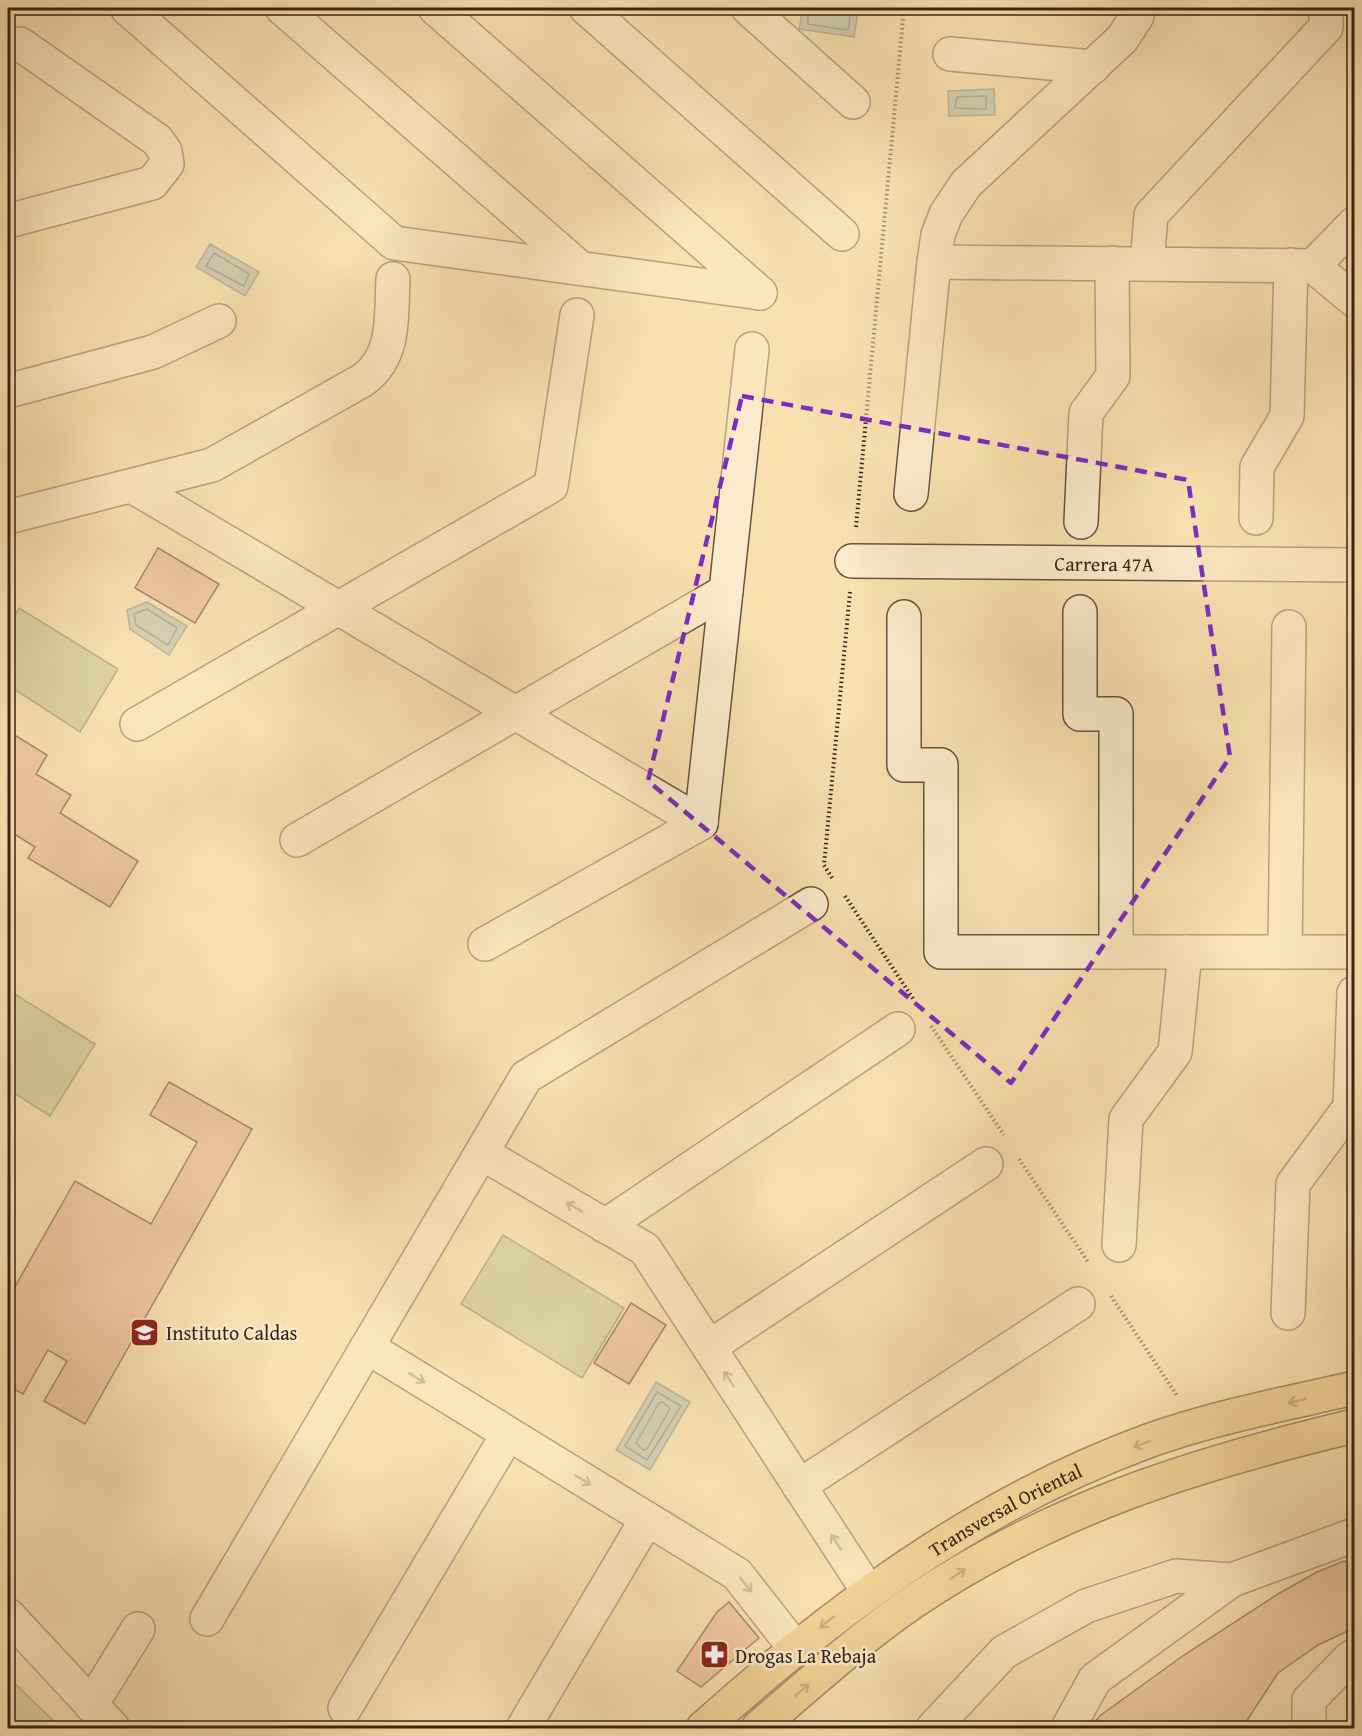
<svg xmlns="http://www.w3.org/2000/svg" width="1362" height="1736" font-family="'Gentium Book Plus',serif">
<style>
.green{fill:#b9c38f;stroke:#787452;stroke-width:1.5}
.water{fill:#a2bab6;stroke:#777e76;stroke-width:1.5}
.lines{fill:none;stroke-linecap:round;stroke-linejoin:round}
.shore{stroke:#6c6f66;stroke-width:1.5}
.building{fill:#e7ae8f;stroke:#362416;stroke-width:1.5}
.minor-casing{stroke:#67533c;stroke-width:36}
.major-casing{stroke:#362416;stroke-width:36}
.path{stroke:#362416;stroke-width:4;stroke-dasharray:1.5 3;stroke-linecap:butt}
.minor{stroke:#fbebcc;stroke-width:33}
.major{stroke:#ecc078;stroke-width:33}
.oneway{stroke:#a2917a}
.oneway2{stroke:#917247}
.marked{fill:none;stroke:#7b2cbf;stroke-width:4.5;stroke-dasharray:12 8;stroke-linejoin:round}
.labels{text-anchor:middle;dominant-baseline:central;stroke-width:5;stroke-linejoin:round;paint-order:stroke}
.street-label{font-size:20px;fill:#362416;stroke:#fbebcc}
.poi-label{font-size:20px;fill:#362416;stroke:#fbebcc;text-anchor:start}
</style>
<rect width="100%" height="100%" fill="#f9e0b0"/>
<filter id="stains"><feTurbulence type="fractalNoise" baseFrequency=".00333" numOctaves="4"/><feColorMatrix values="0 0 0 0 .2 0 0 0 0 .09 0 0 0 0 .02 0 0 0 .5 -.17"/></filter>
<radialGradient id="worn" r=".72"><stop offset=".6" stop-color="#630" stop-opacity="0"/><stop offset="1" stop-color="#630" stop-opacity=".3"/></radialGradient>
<!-- green -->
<g class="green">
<path d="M19 608 118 669 80 732 8 685V627Z"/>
<path d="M8 990 95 1044 50 1116 8 1089Z"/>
<path d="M503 1235 624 1308 582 1378 461 1304Z"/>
<path d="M8 1677 61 1728H8Z"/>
</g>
<!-- water -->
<g class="water">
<path d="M803 8 858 11 854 37 799 29Z"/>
<path d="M994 89 995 115 949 116 948 91Z"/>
<path d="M210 244 259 272 245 296 196 267Z"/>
<path d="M147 602 187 626 169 655 130 629 127 610Z"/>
<path d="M656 1382 690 1402 650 1470 616 1450Z"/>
</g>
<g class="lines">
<!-- shore -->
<g class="shore">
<path d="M808 8V24L846 30 849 28 850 8"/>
<path d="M986 96V109L955 108 957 97Z"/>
<path d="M214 253 249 274 244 286 206 266Z"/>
<path d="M147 609 177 628 168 645 136 625 134 614Z"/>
<path d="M657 1392 681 1406 647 1460 625 1446Z"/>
<path d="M663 1402 670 1409 647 1449 643 1450 636 1443 659 1403Z"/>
</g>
</g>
<!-- building -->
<g class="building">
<path d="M158 548 219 584 195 623 135 588Z"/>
<path d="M8 731 47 755 36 774 71 795 60 813 138 861 110 907 28 858 35 847 8 830Z"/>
<path d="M169 1082 252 1129 85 1424 44 1401 67 1361 48 1350 23 1394 8 1386V1299L75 1181 151 1224 197 1142 150 1115Z"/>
<path d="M631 1303 666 1325 629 1384 594 1363Z"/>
<path d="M1344 1561 1354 1566V1625L1348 1631 1318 1645 1278 1673 1242 1728H1089L1101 1715 1184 1655 1278 1594 1317 1572Z"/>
<path d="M729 1602 759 1638 701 1687 677 1671 717 1612Z"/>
<path d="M961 1720 1000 1728H955Z"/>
</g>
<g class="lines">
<defs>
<g id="minor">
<path d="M127 8 394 243 760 293"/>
<path d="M282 8 580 268"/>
<path d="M435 8 760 293"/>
<path d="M586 8 842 234"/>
<path d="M748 8 853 102"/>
<path d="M8 47 20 44 157 140 165 151 167 164 152 183 8 221"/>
<path d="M950 54 1093 67"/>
<path d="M934 262 1313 266 1354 300"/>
<path d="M1147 264 1151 215 1326 27V8"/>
<path d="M1313 266 1354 224"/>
<path d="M8 391 153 352 219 321"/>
<path d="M132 486 701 823"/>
<path d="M911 494 934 262 938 235 946 214 966 184 1122 39 1137 16 1138 8"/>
<path d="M8 517 212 465 363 380C396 356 391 317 393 279"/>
<path d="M1256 518 1257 467 1287 416 1291 265"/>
<path d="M1081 522 1086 413 1113 376 1112 263"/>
<path id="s1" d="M852 561 1354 565"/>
<path d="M1080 612V714H1116V952"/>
<path d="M904 617V765H941V952H1354"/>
<path d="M137 724 551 486 577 315"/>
<path d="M701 823 752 349"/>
<path d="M297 840 726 591"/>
<path d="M485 944 701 823"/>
<path d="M1285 952 1289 627"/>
<path d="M482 1153 645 1249 868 1591"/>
<path d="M605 1226 898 1029"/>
<path d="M1119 1245 1126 1119 1175 1052 1185 952"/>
<path d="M1288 1313 1293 1184 1350 1107 1354 993"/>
<path d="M367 1347 737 1574 795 1648"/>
<path d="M709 1347 986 1164"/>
<path d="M799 1486 1078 1304"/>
<path d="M8 1615 113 1728"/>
<path d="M207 1619 526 1077 811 904"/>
<path d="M91 1705 138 1629"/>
<path d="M345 1708 508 1434"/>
<path d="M523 1728 647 1519"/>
<path d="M933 1728 1004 1652 1086 1606 1176 1576 1232 1580"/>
<path d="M1068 1728 1095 1679 1232 1580 1354 1535"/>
<path d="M1309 1728V1700L1349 1659 1354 1656"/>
</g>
<g id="major">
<path id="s2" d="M703 1728C837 1608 977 1504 1148 1441 1215 1417 1285 1404 1354 1388"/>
<path d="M758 1728C808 1685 858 1640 913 1602 1051 1509 1194 1464 1354 1426"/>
</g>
</defs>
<!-- minor casing -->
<use href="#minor" class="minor-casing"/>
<!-- major casing -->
<use href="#major" class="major-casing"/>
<!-- path -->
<g class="path">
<path d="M856 527 904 8"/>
<path d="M832 878 824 865 850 592"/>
<path d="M845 896 914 1000"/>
<path d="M931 1026 1004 1135"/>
<path d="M1019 1159 1088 1262"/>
<path d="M1111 1296 1178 1397"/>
</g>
<!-- minor -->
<use href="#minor" class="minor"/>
<!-- major -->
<use href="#major" class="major"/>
</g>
<!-- one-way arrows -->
<defs><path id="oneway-shaft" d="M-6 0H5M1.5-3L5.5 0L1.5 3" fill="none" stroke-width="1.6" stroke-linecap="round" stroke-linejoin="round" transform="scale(1.5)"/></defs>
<g class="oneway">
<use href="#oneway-shaft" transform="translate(574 1207) rotate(-150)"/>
<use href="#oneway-shaft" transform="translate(417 1378) rotate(31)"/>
<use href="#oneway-shaft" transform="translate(729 1379) rotate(-123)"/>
<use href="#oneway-shaft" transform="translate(583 1480) rotate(31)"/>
<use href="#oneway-shaft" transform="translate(836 1542) rotate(-123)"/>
<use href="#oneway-shaft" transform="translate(746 1585) rotate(51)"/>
</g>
<g class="oneway2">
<use href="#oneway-shaft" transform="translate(1297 1401) rotate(167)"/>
<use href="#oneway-shaft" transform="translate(1142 1444) rotate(159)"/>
<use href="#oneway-shaft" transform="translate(958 1574) rotate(-32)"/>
<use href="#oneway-shaft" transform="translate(827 1622) rotate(142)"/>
<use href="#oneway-shaft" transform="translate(802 1690) rotate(-41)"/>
</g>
<!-- marked area -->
<path d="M0 0H1362V1736H0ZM742 396 1188 480 1230 757 1011 1083 648 781Z" fill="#f9e0b0" fill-opacity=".55" fill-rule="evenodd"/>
<path class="marked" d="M742 396 1188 480 1230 757 1011 1083 648 781Z"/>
<!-- icons -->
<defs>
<symbol id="school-square" viewBox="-11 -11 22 22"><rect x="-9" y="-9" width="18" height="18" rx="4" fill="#8f2418" stroke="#fbebcc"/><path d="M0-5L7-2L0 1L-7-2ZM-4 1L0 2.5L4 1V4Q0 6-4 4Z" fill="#fff"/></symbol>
<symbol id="pharmacy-square" viewBox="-11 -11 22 22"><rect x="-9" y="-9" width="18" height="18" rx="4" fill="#8f2418" stroke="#fbebcc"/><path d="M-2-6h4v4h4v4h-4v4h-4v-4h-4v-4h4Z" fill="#fff"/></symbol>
</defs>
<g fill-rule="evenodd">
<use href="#school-square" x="128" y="1316" width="33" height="33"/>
<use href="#pharmacy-square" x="698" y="1638" width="33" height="33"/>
</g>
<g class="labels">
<!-- street labels -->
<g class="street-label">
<text stroke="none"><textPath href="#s1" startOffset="252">Carrera 47A</textPath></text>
<text stroke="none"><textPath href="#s2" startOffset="374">Transversal Oriental</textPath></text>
</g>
<!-- poi labels -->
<g class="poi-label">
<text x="166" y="1332">Instituto Caldas</text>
<text x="735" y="1655">Drogas La Rebaja</text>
</g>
</g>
<!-- margin -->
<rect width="1362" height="1736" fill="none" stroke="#f9e0b0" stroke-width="30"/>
<rect x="9" y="9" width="1344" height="1718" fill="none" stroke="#362416" stroke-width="3"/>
<rect x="15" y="15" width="1332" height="1706" fill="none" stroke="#362416" stroke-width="1.5"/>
<rect width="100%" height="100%" filter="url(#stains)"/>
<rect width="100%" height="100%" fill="url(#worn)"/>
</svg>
